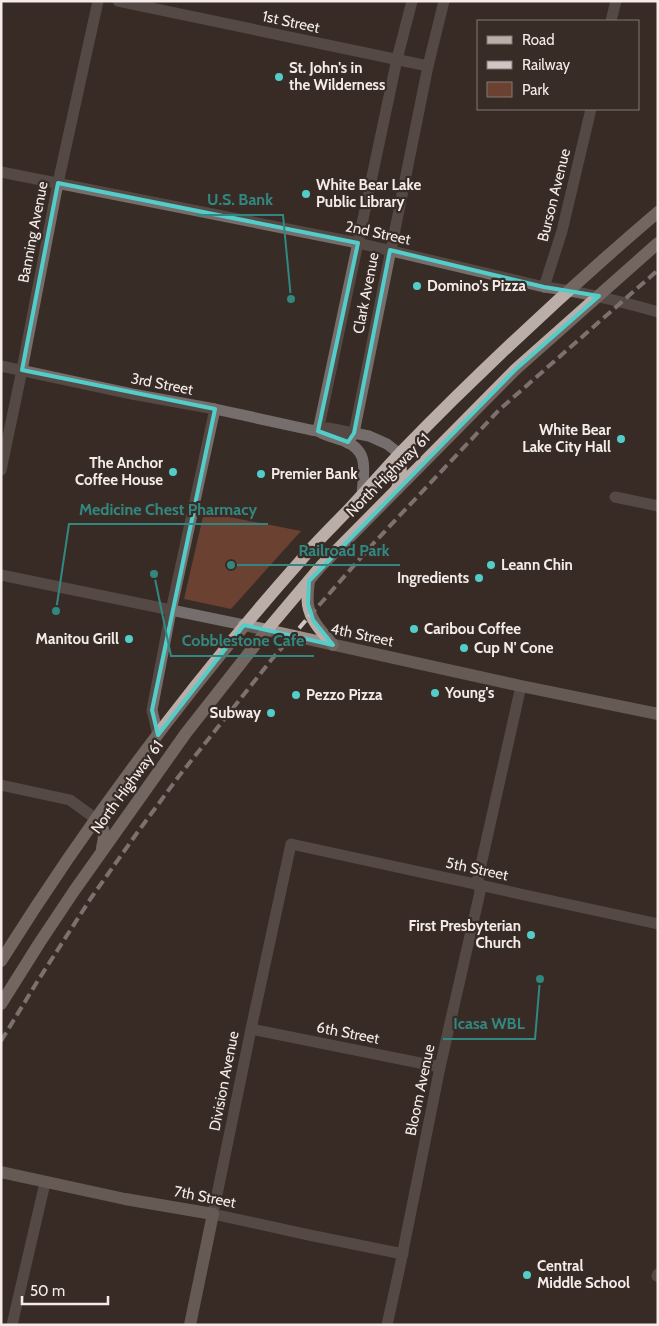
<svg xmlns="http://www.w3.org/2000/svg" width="659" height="1326" font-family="Cabin,sans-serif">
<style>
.green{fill:#6b4131}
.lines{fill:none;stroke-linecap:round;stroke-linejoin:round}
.street{stroke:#756e6c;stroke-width:11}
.secondary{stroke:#9d928e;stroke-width:12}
.primary{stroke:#bbaea8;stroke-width:12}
.rail{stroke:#cfc5c2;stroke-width:4;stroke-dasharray:10 5;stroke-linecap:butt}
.marked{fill:none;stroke:#53cdc9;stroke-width:4;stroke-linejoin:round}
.poi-dot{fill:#53cdc9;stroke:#382c27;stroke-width:2}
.labels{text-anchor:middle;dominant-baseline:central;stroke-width:4.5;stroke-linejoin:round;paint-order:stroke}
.street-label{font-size:15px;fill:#f5ece9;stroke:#382c27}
.poi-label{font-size:15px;font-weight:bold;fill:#f5ece9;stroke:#382c27;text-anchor:start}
.leader{fill:none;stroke:#328880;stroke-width:2}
.callout-dot{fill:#328880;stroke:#382c27;stroke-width:2}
.callout-label{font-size:16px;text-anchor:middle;font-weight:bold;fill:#328880;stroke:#382c27;stroke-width:4.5;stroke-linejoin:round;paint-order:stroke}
</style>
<rect width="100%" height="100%" fill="#382c27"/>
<!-- green -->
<path class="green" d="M204 512 301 531 231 609 184 599Z"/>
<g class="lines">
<!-- street -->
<g class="street">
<path d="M118 1 428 66"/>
<path d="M611 21 616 1"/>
<path d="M1 172 358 243 544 287C583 292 620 301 658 312"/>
<path d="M544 287 562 231 591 109"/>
<path d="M1 366 132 394 215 409 311 430 318 431 328 428 369 436 387 444 400 454"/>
<path d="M318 431 397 59 412 1"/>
<path d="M318 431C327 437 334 437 344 441 371 451 363 473 362 495"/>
<path d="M348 443 354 433 428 66 444 1"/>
<path d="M1 470 22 370 58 183 98 1"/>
<path d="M615 497 658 506"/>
<path d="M1 575 244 625"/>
<path d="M158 735 152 710 171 611 215 409"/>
<path d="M1 785 70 800 96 819"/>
<path d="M251 1029 440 1067"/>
<path d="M403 1254 309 1235 213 1214 251 1029 291 844 658 924"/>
<path d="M657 1276 658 1274"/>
<path d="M12 1325 45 1183"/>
<path d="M387 1325 400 1266 440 1067 480 892 478 878 521 686"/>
</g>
<!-- secondary -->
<g class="secondary">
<path d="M244 625 521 686 658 714"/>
<path d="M1 1172 125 1199 213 1214 190 1325"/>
</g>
<!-- primary -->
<g class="primary">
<path d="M397 489 401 474 400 454"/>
<path d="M309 581C308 588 307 597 308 605 311 622 323 633 333 645"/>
<path d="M96 819C106 830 105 834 102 848"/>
<path d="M1 961C90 819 191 684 302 559 317 541 334 525 350 508 367 490 384 470 401 452 483 368 569 288 658 212"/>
<path d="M1 1004 40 942 74 891 186 733 267 630 321 566 516 369 658 243"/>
</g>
<!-- rail -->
<path class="rail" d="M1 1041 37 982 91 898 137 833 179 776 272 659 371 546 499 410 658 270"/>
</g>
<!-- marked area -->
<path d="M0 0H659V1326H0ZM58 183 358 243 318 431 348 442 354 433 390 250 544 287 599 296 516 369 309 581 308 604 313 620 333 645 244 625 158 735 152 710 215 409 22 370Z" fill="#382c27" fill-opacity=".55" fill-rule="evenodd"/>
<path class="marked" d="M58 183 358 243 318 431 348 442 354 433 390 250 544 287 599 296 516 369 309 581 308 604 313 620 333 645 244 625 158 735 152 710 215 409 22 370Z"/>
<!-- markers -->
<g class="poi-dot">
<circle cx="279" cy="77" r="5"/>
<circle cx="306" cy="194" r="5"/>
<circle cx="417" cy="286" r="5"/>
<circle cx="621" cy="439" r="5"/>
<circle cx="173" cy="472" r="5"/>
<circle cx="261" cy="474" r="5"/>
<circle cx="491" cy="565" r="5"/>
<circle cx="479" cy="578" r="5"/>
<circle cx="414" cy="629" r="5"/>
<circle cx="129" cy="639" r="5"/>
<circle cx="464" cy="648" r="5"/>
<circle cx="435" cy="693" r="5"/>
<circle cx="296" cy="695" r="5"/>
<circle cx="271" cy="713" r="5"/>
<circle cx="531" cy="935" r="5"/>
<circle cx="527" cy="1275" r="5"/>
</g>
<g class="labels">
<!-- street labels -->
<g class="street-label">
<text transform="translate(291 22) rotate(12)">1st Street</text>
<text transform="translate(554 195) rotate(-76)">Burson Avenue</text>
<text transform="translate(33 232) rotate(-79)">Banning Avenue</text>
<text transform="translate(378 233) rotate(12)">2nd Street</text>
<text transform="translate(366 293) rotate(-79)">Clark Avenue</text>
<text transform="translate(162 384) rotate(11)">3rd Street</text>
<text transform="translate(388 475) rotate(-45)">North Highway 61</text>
<text transform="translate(362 635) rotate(12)">4th Street</text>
<text transform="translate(127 787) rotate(-54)">North Highway 61</text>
<text transform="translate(477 869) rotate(12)">5th Street</text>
<text transform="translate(348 1033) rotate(11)">6th Street</text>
<text transform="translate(224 1081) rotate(-79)">Division Avenue</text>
<text transform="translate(420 1090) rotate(-78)">Bloom Avenue</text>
<text transform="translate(205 1197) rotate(11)">7th Street</text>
</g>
<!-- poi labels -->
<g class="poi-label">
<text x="289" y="68">St. John's in<tspan x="289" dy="17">the Wilderness</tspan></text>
<text x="316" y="185">White Bear Lake<tspan x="316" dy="17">Public Library</tspan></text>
<text x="427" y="286">Domino’s Pizza</text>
<text x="611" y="430" text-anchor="end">White Bear<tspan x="611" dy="17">Lake City Hall</tspan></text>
<text x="163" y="463" text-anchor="end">The Anchor<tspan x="163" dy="17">Coffee House</tspan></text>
<text x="271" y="474">Premier Bank</text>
<text x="501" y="565">Leann Chin</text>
<text x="469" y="578" text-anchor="end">Ingredients</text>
<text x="424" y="629">Caribou Coffee</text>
<text x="119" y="639" text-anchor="end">Manitou Grill</text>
<text x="474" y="648">Cup N' Cone</text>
<text x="445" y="693">Young's</text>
<text x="306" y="695">Pezzo Pizza</text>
<text x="261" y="713" text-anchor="end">Subway</text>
<text x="521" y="926" text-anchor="end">First Presbyterian<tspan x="521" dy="17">Church</tspan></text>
<text x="537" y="1266">Central<tspan x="537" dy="17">Middle School</tspan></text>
</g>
</g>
<!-- callouts -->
<path class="leader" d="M291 299L283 215H197M56 611L69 524H268M231 565L289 565H400M154 574L171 656H314M540 979L535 1039H443"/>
<g class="callout-dot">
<circle cx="291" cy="299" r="5"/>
<circle cx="56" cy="611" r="5"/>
<circle cx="231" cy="565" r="5"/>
<circle cx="154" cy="574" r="5"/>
<circle cx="540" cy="979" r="5"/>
</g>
<g class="callout-label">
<text x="240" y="205">U.S. Bank</text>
<text x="168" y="515">Medicine Chest Pharmacy</text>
<text x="344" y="556">Railroad Park</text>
<text x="243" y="646">Cobblestone Cafe</text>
<text x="489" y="1029">Icasa WBL</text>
</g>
<!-- border -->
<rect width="659" height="1326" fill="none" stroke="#f5ece9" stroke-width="5"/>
<!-- legend -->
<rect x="477" y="20" width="162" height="90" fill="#382c27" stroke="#847975"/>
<rect x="487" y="36" width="25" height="8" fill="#bbaea8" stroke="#847975"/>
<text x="522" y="45" font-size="15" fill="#f5ece9">Road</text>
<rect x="487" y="61" width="25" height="8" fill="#cfc5c2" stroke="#847975"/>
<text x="522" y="70" font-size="15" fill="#f5ece9">Railway</text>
<rect x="487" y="82" width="25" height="15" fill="#6b4131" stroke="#847975"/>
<text x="522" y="95" font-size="15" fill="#f5ece9">Park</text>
<!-- scale -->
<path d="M22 1296v8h86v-8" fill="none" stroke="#f5ece9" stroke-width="2.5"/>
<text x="30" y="1296" font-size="15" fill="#f5ece9" stroke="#382c27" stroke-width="4" paint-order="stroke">50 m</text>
</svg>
